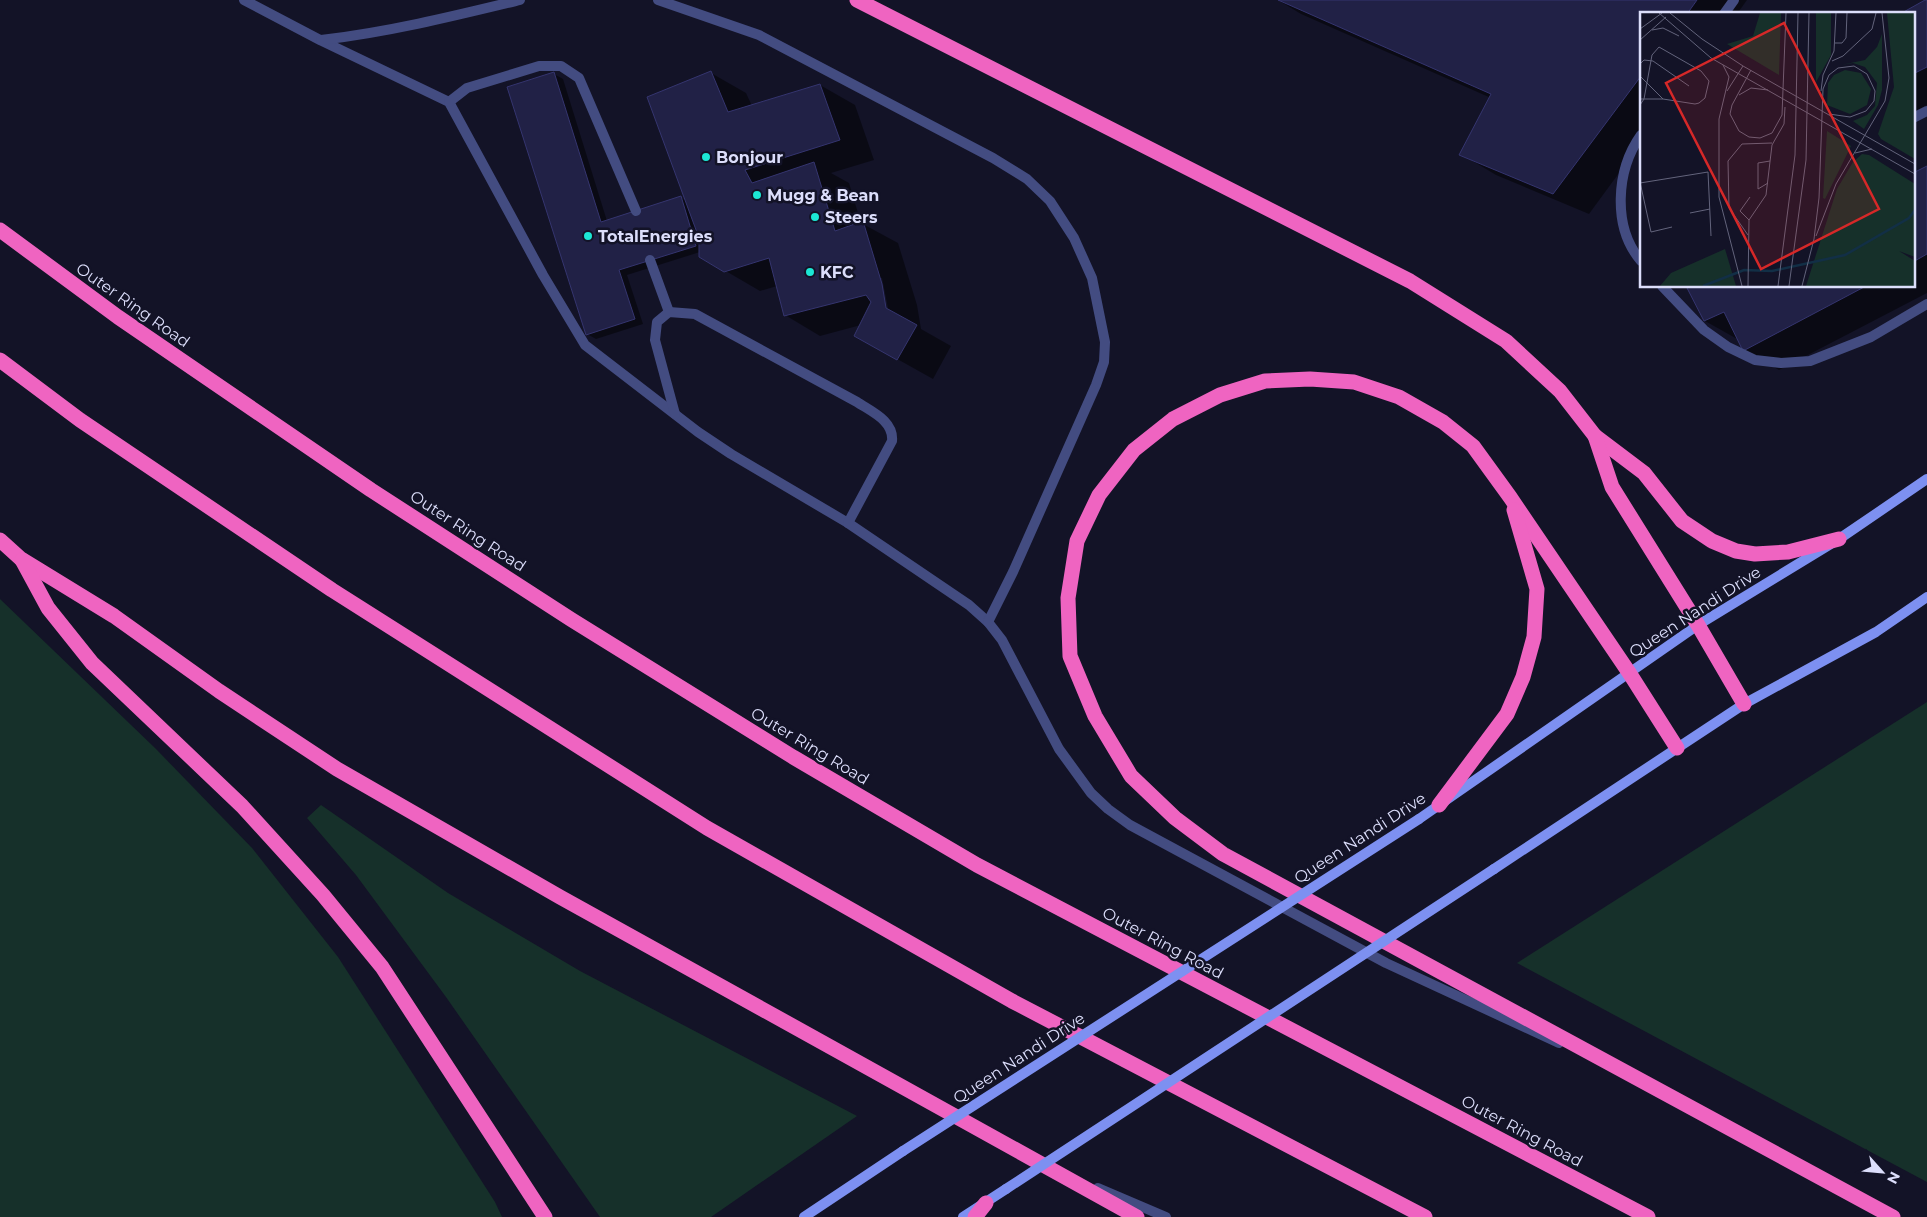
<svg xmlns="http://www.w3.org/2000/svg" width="1927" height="1217" font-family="Montserrat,sans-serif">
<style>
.green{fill:#16302a}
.shadow{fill:#0007;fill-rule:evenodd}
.building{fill:#212146;stroke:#35356f}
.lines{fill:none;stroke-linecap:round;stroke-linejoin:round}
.service{stroke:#434c81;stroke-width:10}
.secondary{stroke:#7d90f1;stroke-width:10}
.motorway{stroke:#ef64c1;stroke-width:15}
.secondary-bridge{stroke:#7d90f1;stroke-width:10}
.poi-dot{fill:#1ce7d5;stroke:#131327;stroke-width:2}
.labels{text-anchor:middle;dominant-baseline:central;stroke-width:5;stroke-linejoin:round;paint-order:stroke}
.poi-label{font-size:16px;font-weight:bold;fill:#dcdefb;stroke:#131327;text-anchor:start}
.street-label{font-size:16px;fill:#dcdefb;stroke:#131327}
.inset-river{fill:none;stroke:#122f46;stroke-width:2.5}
.inset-road{fill:none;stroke:#63647c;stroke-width:1}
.view{fill:#d62828;fill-opacity:0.15;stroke:#d62828;stroke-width:2.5}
.inset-edge{fill:none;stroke:#dcdefb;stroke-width:2.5}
</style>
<rect width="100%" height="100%" fill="#131327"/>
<!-- green -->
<g class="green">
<path d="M0 599 156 749 252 848 338 957 495 1202 502 1217H0Z"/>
<path d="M1927 702V1182L1517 963Z"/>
<path d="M321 805 448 893 580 971 857 1116 711 1217H600L446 997 356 875 307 818Z"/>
</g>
<!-- shadow -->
<g class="shadow">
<path d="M1278 0H1747L1737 14H1641V143L1589 214 1496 175 1461 154 1491 98 1301 14Z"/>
<path d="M1927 0V105L1913 112V14Z"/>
<path d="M711 73 746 93 752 106 820 85 855 105 874 160 831 173 849 183 861 223 898 243 917 305 921 329 951 346 933 379 890 355 861 325 820 336 785 315 777 286 760 291 700 256V252L627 275 643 324 596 339 587 334 554 74 563 79 607 221 681 198 687 201ZM879 278H882L888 308H885Z"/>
<path d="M1927 167V293L1779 370 1744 350 1739 340 1705 321 1687 286H1913V175Z"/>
</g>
<!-- building -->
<g class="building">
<path d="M1278 0H1697L1687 14H1641V76L1553 194 1459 155 1491 94Z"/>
<path d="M1925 0H1927V67L1913 74V14H1900Z"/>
<path d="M711 71 728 112 820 84 840 140 745 170 752 183 814 162 835 231 863 221 882 284 886 308 917 325 897 360 854 336 871 302 866 295 784 316 769 258 724 272 699 257V238L647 97Z"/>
<path d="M554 72 601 222 681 196 696 246 619 270 635 319 586 335 507 87Z"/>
<path d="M1927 166V254L1913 262V173Z"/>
<path d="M1686 286H1866L1743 351 1724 312 1704 321Z"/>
</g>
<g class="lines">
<!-- service -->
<g class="service">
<path d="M244 0 320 40 449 102 543 275 585 345 698 432 731 454 848 523 969 605 988 622 1002 640 1059 749 1091 793 1108 809 1130 825 1386 963 1559 1043"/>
<path d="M658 0 759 35 993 158 1027 179 1050 201 1074 238 1092 278 1105 342 1104 362 1096 385 1013 572 988 622"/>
<path d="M1724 14 1734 0"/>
<path d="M321 40C389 32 454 16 520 0"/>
<path d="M449 102 467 88 539 66H561L579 78 636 211"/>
<path d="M1913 118 1927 111"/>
<path d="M1641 135C1616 170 1612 227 1641 261"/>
<path d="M650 260 669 312"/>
<path d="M1662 286 1704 330 1728 347 1755 360 1781 363 1810 361 1871 337 1927 304"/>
<path d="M675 414 655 340 657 322 669 312 695 314 857 402C872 412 894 421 892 441L848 523"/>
<path d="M1098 1188 1166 1217"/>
</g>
<!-- secondary -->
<g class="secondary">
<path d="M1419 819 1698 625 1839 539 1927 479"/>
<path d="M1494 869 1744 704 1876 632 1927 597"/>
<path d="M804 1217 903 1151"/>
<path d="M963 1217 1006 1189"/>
</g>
<!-- motorway -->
<g class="motorway">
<path d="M857 0 1410 281 1506 341 1560 391 1595 436 1644 473 1682 521 1712 541 1736 551 1755 554 1788 552 1839 539"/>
<path d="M0 230 118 317 371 490 572 620 793 757 977 865 1648 1217"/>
<path d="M0 360 80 420 332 590 707 828 1012 1001 1425 1217"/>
<path d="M1595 436 1612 487 1698 625 1744 704"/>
<path d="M0 540 21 559 114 616 219 691 337 769 560 897 1137 1217"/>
<path d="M22 560 48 608 92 663 242 806 323 895 382 967 545 1217"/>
<path d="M1677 748 1630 674 1510 497 1473 446 1443 422 1399 397 1354 382 1310 379 1265 381 1220 395 1173 419 1134 450 1099 495 1077 541 1068 598 1070 656 1095 716 1131 776 1175 818 1223 854 1893 1217"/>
<path d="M1439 805 1507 714 1523 677 1534 637 1537 589 1514 510"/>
<path d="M975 1217 986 1203"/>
</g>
<!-- secondary-bridge -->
<g class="secondary-bridge">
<path d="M903 1151 1419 819"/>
<path d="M1006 1189 1494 869"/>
</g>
</g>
<!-- markers -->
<g class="poi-dot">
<circle cx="706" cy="157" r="5"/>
<circle cx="757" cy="195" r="5"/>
<circle cx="815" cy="217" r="5"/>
<circle cx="588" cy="236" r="5"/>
<circle cx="810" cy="272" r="5"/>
</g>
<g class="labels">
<!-- poi labels -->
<g class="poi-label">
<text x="716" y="157">Bonjour</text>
<text x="767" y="195">Mugg &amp; Bean</text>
<text x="825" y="217">Steers</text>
<text x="598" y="236">TotalEnergies</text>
<text x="820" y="272">KFC</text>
</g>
<!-- street labels -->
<g class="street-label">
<text transform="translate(133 305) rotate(35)">Outer Ring Road</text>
<text transform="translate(468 531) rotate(33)">Outer Ring Road</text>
<text transform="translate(1695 612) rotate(-33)">Queen Nandi Drive</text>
<text transform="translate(810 746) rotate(31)">Outer Ring Road</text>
<text transform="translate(1360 838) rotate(-33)">Queen Nandi Drive</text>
<text transform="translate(1163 943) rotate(28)">Outer Ring Road</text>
<text transform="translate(1019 1058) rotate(-33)">Queen Nandi Drive</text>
<text transform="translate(1522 1131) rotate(28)">Outer Ring Road</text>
</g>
</g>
<!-- overview -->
<g transform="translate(1640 12)">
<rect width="275" height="275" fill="#131327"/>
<path d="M120 1H141L139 63 87 32 113 24ZM176 1H191V43L176 70ZM247 1H275V147L241 127 238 122 254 75ZM242 22V78L238 93 224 117 213 109 227 103 235 94 237 71 225 55 213 51 201 53 225 48 237 35ZM205 58 221 61 231 77 227 93 210 102 187 93 188 71 194 63ZM187 119 211 134 185 187 183 186ZM222 142 229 143 275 172V245L259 239 275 249V274H166L197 177 213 150ZM85 237 96 274H20L31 261Z" fill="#16302a"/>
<path class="inset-river" d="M63 274 104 258 132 259 205 243 269 206 275 198"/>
<path class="inset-road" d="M19 1 71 46 275 162M30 1 62 27 103 54 275 152M0 17 22 1M12 18 23 16 39 24M0 28 26 5M195 31H202L206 26 207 1M192 49 203 44 232 17 236 1M0 52 4 48 13 49 49 74M83 53 89 65 79 107V185L102 274M111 58 92 93 90 102 99 119 109 125 120 126 132 121 142 103 146 1M0 64 23 87M87 79 103 54M181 79 183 63 194 39 196 1M99 83 111 76 128 78M0 87H23L55 92 59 91 65 86 69 69 61 59 19 35 12 43 4 87 0 93M215 141 232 137M0 170 11 220 32 215M0 171 68 160 71 224M128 171 118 177V151L130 149M50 201 70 197M109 208 100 199 110 185M108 223 89 196 88 149 102 132 132 131M176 224 196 172 245 89 249 66 242 1M108 274 109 208 126 183 132 133 144 112 145 95M138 274 155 143 158 1M149 274 166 148 169 1M162 274 174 227 179 186 183 77 189 63 198 56 214 54 227 62 235 79 234 89 226 99 210 105 189 102"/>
<path class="view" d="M144 11 239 197 121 257 26 71Z"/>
<rect width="275" height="275" class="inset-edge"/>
</g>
<!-- north arrow -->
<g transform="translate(1882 1172) rotate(117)" stroke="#131327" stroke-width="4" paint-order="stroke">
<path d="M0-4L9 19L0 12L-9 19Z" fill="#dcdefb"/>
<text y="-8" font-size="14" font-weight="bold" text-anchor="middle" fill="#dcdefb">N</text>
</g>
</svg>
